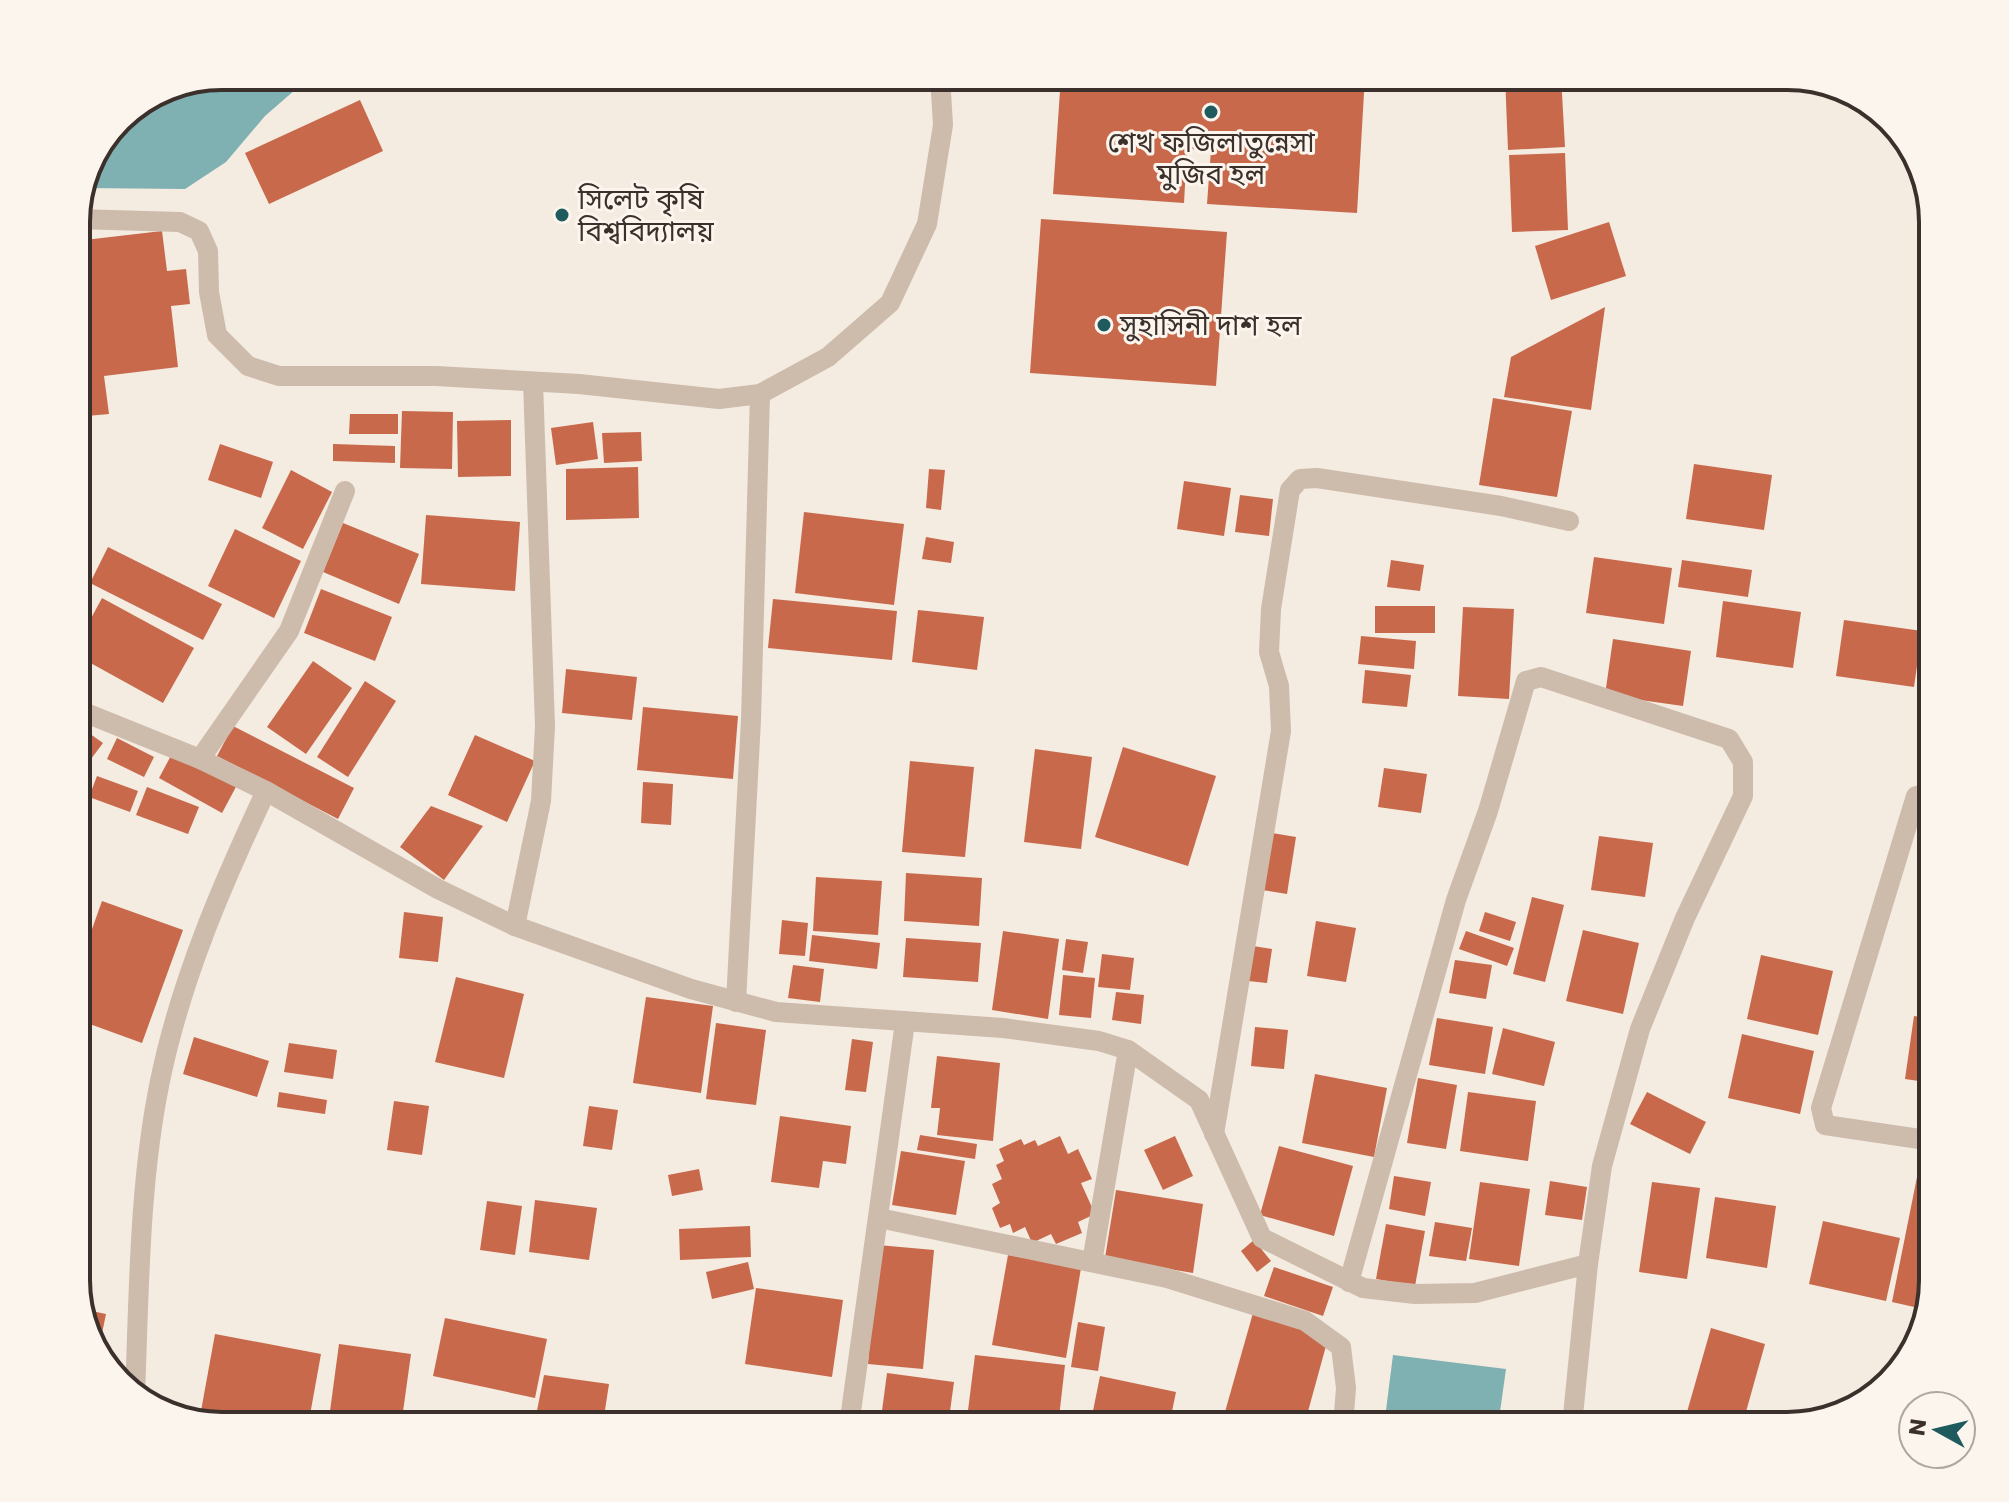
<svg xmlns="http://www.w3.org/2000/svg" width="2009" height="1502" font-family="Poppins,'Noto Sans Bengali',sans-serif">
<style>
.water{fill:#7fb0b2}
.building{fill:#c8694b}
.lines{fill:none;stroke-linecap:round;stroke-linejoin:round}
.minor{stroke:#cdbbac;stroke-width:20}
.poi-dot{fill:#1f5a5e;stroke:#fbf5ee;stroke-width:3}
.labels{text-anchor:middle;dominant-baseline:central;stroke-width:6;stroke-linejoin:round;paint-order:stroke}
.poi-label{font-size:28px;fill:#3b302b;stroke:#fbf5ee;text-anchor:start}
.rim{fill:none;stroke:#3b302b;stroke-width:4}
</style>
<rect width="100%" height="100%" fill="#f4ebe1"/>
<!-- water -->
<g class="water">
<path d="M222 76H311L265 116 226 162 185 189 83 188 91 158 125 113Z"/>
<path d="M1393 1355 1506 1369 1498 1426H1384Z"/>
</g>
<!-- building -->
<g class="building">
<path d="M1061 76H1365L1357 213 1207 204 1211 150 1187 149 1184 203 1053 194Z"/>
<path d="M1505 76H1561L1565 147 1508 150Z"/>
<path d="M360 100 383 151 269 204 245 153Z"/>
<path d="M1565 153 1568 230 1512 232 1509 155Z"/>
<path d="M1041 219 1227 232 1216 386 1030 373Z"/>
<path d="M1609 222 1626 276 1551 300 1535 246Z"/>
<path d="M162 231 167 271 186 269 190 304 171 306 178 367 104 376 109 414 76 417V241Z"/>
<path d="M1605 307 1591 410 1504 397 1511 357Z"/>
<path d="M1493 398 1572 411 1557 497 1479 485Z"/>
<path d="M402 411 453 412 452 469 400 468Z"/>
<path d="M350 414H398V434H349Z"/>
<path d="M511 420V476L458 477 457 421Z"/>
<path d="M593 422 598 459 556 465 551 428Z"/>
<path d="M641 432 642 461 604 463 602 433Z"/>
<path d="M220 444 273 462 261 498 208 480Z"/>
<path d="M333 444 395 446V463L333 461Z"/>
<path d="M1694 464 1772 475 1764 530 1686 519Z"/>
<path d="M638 467 639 518 566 520V469Z"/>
<path d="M929 469 945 470 941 510 926 508Z"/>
<path d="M291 470 332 492 303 549 262 528Z"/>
<path d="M1184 481 1231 488 1224 536 1177 529Z"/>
<path d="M1240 495 1273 499 1269 536 1235 532Z"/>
<path d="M804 512 904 524 894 605 795 593Z"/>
<path d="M426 515 520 522 515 591 421 584Z"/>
<path d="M343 523 419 554 399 604 323 572Z"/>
<path d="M235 529 301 561 274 618 208 586Z"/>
<path d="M926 537 954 542 951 563 922 559Z"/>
<path d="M108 547 222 604 203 640 90 583Z"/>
<path d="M1594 557 1672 568 1664 624 1586 613Z"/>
<path d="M1391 560 1424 565 1420 591 1387 587Z"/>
<path d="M1682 560 1752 570 1748 597 1678 587Z"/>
<path d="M321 589 392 617 375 661 304 633Z"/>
<path d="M102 598 194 648 163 703 76 655V646Z"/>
<path d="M773 599 897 611 892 660 768 648Z"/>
<path d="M1723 601 1801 612 1793 668 1716 657Z"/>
<rect x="1375" y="606" width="60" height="27"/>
<path d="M1463 607 1514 609 1509 699 1458 696Z"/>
<path d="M918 610 984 617 977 670 912 662Z"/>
<path d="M1844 620 1922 631 1914 687 1836 676Z"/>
<path d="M1361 636 1416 641 1414 669 1358 664Z"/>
<path d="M1613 639 1691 651 1683 706 1605 695Z"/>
<path d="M313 661 352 688 306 754 267 727Z"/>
<path d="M566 669 637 677 632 720 562 713Z"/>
<path d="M1365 670 1411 675 1407 707 1362 703Z"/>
<path d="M365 681 396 701 348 777 317 757Z"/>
<path d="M643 707 738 716 733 779 637 770Z"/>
<path d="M76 724 103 743 76 779Z"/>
<path d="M233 726 354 788 338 819 217 756Z"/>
<path d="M475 735 535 761 507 822 448 795Z"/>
<path d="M117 738 154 757 144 777 107 759Z"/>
<path d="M1123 747 1216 776 1188 866 1095 837Z"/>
<path d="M1035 749 1092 757 1081 849 1024 842Z"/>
<path d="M174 750 237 785 222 813 159 778Z"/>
<path d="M910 761 974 767 965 857 902 852Z"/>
<path d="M1384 768 1427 774 1421 813 1378 807Z"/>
<path d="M97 776 138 791 130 812 89 797Z"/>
<path d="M643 782 673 784 671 825 641 823Z"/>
<path d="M147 787 199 807 188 834 136 815Z"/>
<path d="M431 806 483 826 444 880 400 847Z"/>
<path d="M1272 833 1296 837 1287 894 1262 890Z"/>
<path d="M1599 836 1653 843 1645 897 1591 890Z"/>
<path d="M76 865 85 866 78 918H76Z"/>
<path d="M906 873 982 878 979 926 904 921Z"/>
<path d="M816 877 882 881 878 935 813 931Z"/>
<path d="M1532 897 1564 905 1545 982 1513 974Z"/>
<path d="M102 901 183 930 142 1043 76 1019V974Z"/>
<path d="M404 912 443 917 438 962 399 958Z"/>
<path d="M1485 912 1516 922 1510 941 1479 931Z"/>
<path d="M782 920 808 923 805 956 779 954Z"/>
<path d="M1316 921 1356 928 1346 982 1307 976Z"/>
<path d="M1583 930 1639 943 1623 1014 1566 1001Z"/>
<path d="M1003 931 1059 939 1048 1019 992 1010Z"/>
<path d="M1466 931 1514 948 1507 966 1459 949Z"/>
<path d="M812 935 880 943 877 969 809 961Z"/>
<path d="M906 938 981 943 978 982 903 977Z"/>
<path d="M1066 939 1088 942 1083 973 1062 970Z"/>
<path d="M1253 946 1272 949 1267 983 1248 981Z"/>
<path d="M1102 954 1134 958 1130 990 1098 987Z"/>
<path d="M1761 955 1833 971 1818 1035 1747 1019Z"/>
<path d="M1455 960 1492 965 1486 999 1449 993Z"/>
<path d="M793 965 824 969 820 1002 788 998Z"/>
<path d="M1063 975 1095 978 1091 1018 1059 1015Z"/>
<path d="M456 977 524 994 504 1078 435 1062Z"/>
<path d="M1116 992 1144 995 1141 1024 1112 1020Z"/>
<path d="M646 997 713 1006 701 1093 633 1083Z"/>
<path d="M1914 1016 1933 1019V1083L1905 1079Z"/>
<path d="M1437 1018 1493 1027 1485 1074 1429 1065Z"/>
<path d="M716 1023 766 1030 756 1105 706 1099Z"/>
<path d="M1255 1027 1288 1030 1284 1069 1251 1066Z"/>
<path d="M1503 1028 1555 1042 1544 1086 1492 1074Z"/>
<path d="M1742 1034 1814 1051 1800 1114 1728 1098Z"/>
<path d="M194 1037 269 1061 257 1097 183 1074Z"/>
<path d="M852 1039 873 1042 866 1092 845 1090Z"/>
<path d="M289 1043 337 1050 333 1079 284 1072Z"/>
<path d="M937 1056 1000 1063 993 1141 937 1135 940 1108H931Z"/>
<path d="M1315 1074 1387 1088 1374 1157 1302 1143Z"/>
<path d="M1418 1078 1457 1085 1446 1149 1407 1143Z"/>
<path d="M279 1092 327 1100 325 1114 277 1107Z"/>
<path d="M1468 1092 1536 1101 1528 1161 1460 1151Z"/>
<path d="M1647 1092 1706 1122 1690 1154 1630 1124Z"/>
<path d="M394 1101 429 1106 422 1155 387 1150Z"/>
<path d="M589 1106 618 1110 612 1150 583 1146Z"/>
<path d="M780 1116 851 1126 846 1164 823 1161 819 1188 771 1182Z"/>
<path d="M920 1135 977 1144 975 1159 917 1150Z"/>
<path d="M1060 1136 1068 1154 1078 1149 1092 1179 1081 1183 1095 1214 1078 1222 1082 1233 1056 1244 1051 1234 1032 1243 1025 1227 1013 1233 1010 1224 1000 1228 992 1208 1000 1203 992 1184 1002 1179 996 1165 1004 1161 999 1149 1021 1139 1024 1145 1035 1140 1038 1146Z"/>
<path d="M1175 1136 1193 1176 1163 1190 1144 1150Z"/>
<path d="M1279 1146 1353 1166 1334 1236 1260 1215Z"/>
<path d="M901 1151 965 1161 956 1215 892 1205Z"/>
<path d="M1920 1162 1933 1164V1280L1923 1309 1892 1302Z"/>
<path d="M699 1169 703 1190 672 1196 668 1175Z"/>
<path d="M1394 1176 1431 1182 1425 1216 1389 1209Z"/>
<path d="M1550 1181 1587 1187 1582 1220 1545 1215Z"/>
<path d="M1480 1182 1530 1189 1519 1266 1469 1259Z"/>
<path d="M1652 1182 1700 1188 1687 1279 1639 1272Z"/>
<path d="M1116 1190 1203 1204 1193 1273 1105 1258Z"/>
<path d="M1715 1197 1776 1206 1767 1268 1706 1258Z"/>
<path d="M535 1200 597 1208 589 1260 529 1252Z"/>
<path d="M487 1201 522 1206 515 1255 480 1250Z"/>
<path d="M1823 1221 1900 1238 1886 1301 1809 1284Z"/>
<path d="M1435 1222 1472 1228 1466 1261 1429 1256Z"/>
<path d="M1386 1224 1425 1231 1415 1286 1376 1279Z"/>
<path d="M750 1226 751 1257 680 1260 679 1229Z"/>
<path d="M1254 1240 1271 1261 1257 1272 1241 1251Z"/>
<path d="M878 1245 934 1250 923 1369 868 1364Z"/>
<path d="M1008 1255 1081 1268 1066 1358 992 1345Z"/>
<path d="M748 1262 754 1289 712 1299 706 1272Z"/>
<path d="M1274 1267 1333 1287 1323 1316 1264 1296Z"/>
<path d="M756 1288 843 1300 832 1377 745 1364Z"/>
<path d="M82 1309 106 1314 98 1353 91 1345Z"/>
<path d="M1253 1313 1329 1335 1304 1426H1221Z"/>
<path d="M445 1318 547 1339 535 1398 433 1376Z"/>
<path d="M1078 1322 1105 1327 1098 1371 1071 1367Z"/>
<path d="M1711 1328 1765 1344 1742 1426H1683Z"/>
<path d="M215 1334 321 1354 308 1426H279L201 1411Z"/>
<path d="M339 1344 411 1354 401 1426H328Z"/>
<path d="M975 1355 1065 1365 1058 1426H966Z"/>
<path d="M887 1373 954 1382 948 1426H880Z"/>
<path d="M544 1375 609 1384 603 1423 586 1421 585 1426H534Z"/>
<path d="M1100 1376 1176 1392 1169 1426H1090Z"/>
</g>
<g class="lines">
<!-- minor -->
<g class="minor">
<path d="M76 219 180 222 199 231 208 251 209 292 217 335 248 366 279 376H436L579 384 719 399 760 394 828 357 890 303 927 224 943 125 940 76"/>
<path d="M76 709 200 759 266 791 438 889 515 926 691 989 776 1012 1003 1028 1099 1041 1128 1050 1199 1100 1262 1238 1363 1288 1415 1294 1475 1293 1588 1264 1602 1166 1640 1029 1685 918 1743 796V762L1729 739 1541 677 1526 681 1488 811 1456 900 1349 1282"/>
<path d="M200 759 289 631 345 491"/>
<path d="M1933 798 1916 796 1821 1108 1825 1125 1933 1141"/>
<path d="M515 926 541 801 545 726 533 382"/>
<path d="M736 1002 751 720 760 394"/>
<path d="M1214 1134 1281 731 1279 686 1269 652 1271 609 1290 490 1300 479 1317 478 1501 506 1569 521"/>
<path d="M879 1218 1167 1278 1305 1321 1341 1347 1346 1388 1343 1426"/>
<path d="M1092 1262 1128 1050"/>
<path d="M135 1396C139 1292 139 1183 160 1081 181 979 222 885 266 791"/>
<path d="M849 1426 905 1022"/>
<path d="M1572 1426 1588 1264"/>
</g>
</g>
<!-- markers -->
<g class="poi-dot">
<circle cx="1211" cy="112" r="8"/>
<circle cx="562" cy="215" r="8"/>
<circle cx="1104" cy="325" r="8"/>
</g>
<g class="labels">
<!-- poi labels -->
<g class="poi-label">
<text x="1211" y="142" text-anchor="middle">শেখ ফজিলাতুন্নেসা<tspan x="1211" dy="32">মুজিব হল</tspan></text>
<text x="578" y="199">সিলেট কৃষি<tspan x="578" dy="32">বিশ্ববিদ্যালয়</tspan></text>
<text x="1120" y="325">সুহাসিনী দাশ হল</text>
</g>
</g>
<!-- crop -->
<path d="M0 0H2009V1502H0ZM222 90H1787A132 132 0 0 1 1919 222V1280A132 132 0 0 1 1787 1412H222A132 132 0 0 1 90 1280V222A132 132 0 0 1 222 90Z" fill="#fbf5ee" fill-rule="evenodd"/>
<path class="rim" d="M222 90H1787A132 132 0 0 1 1919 222V1280A132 132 0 0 1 1787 1412H222A132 132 0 0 1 90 1280V222A132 132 0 0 1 222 90Z"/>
<!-- north arrow -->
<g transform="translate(1937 1430) rotate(278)"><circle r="38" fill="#fbf5ee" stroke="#aea6a0" stroke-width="2"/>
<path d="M0-6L14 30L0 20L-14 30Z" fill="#1f5a5e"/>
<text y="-12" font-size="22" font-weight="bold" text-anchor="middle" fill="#3b302b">N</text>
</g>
</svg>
